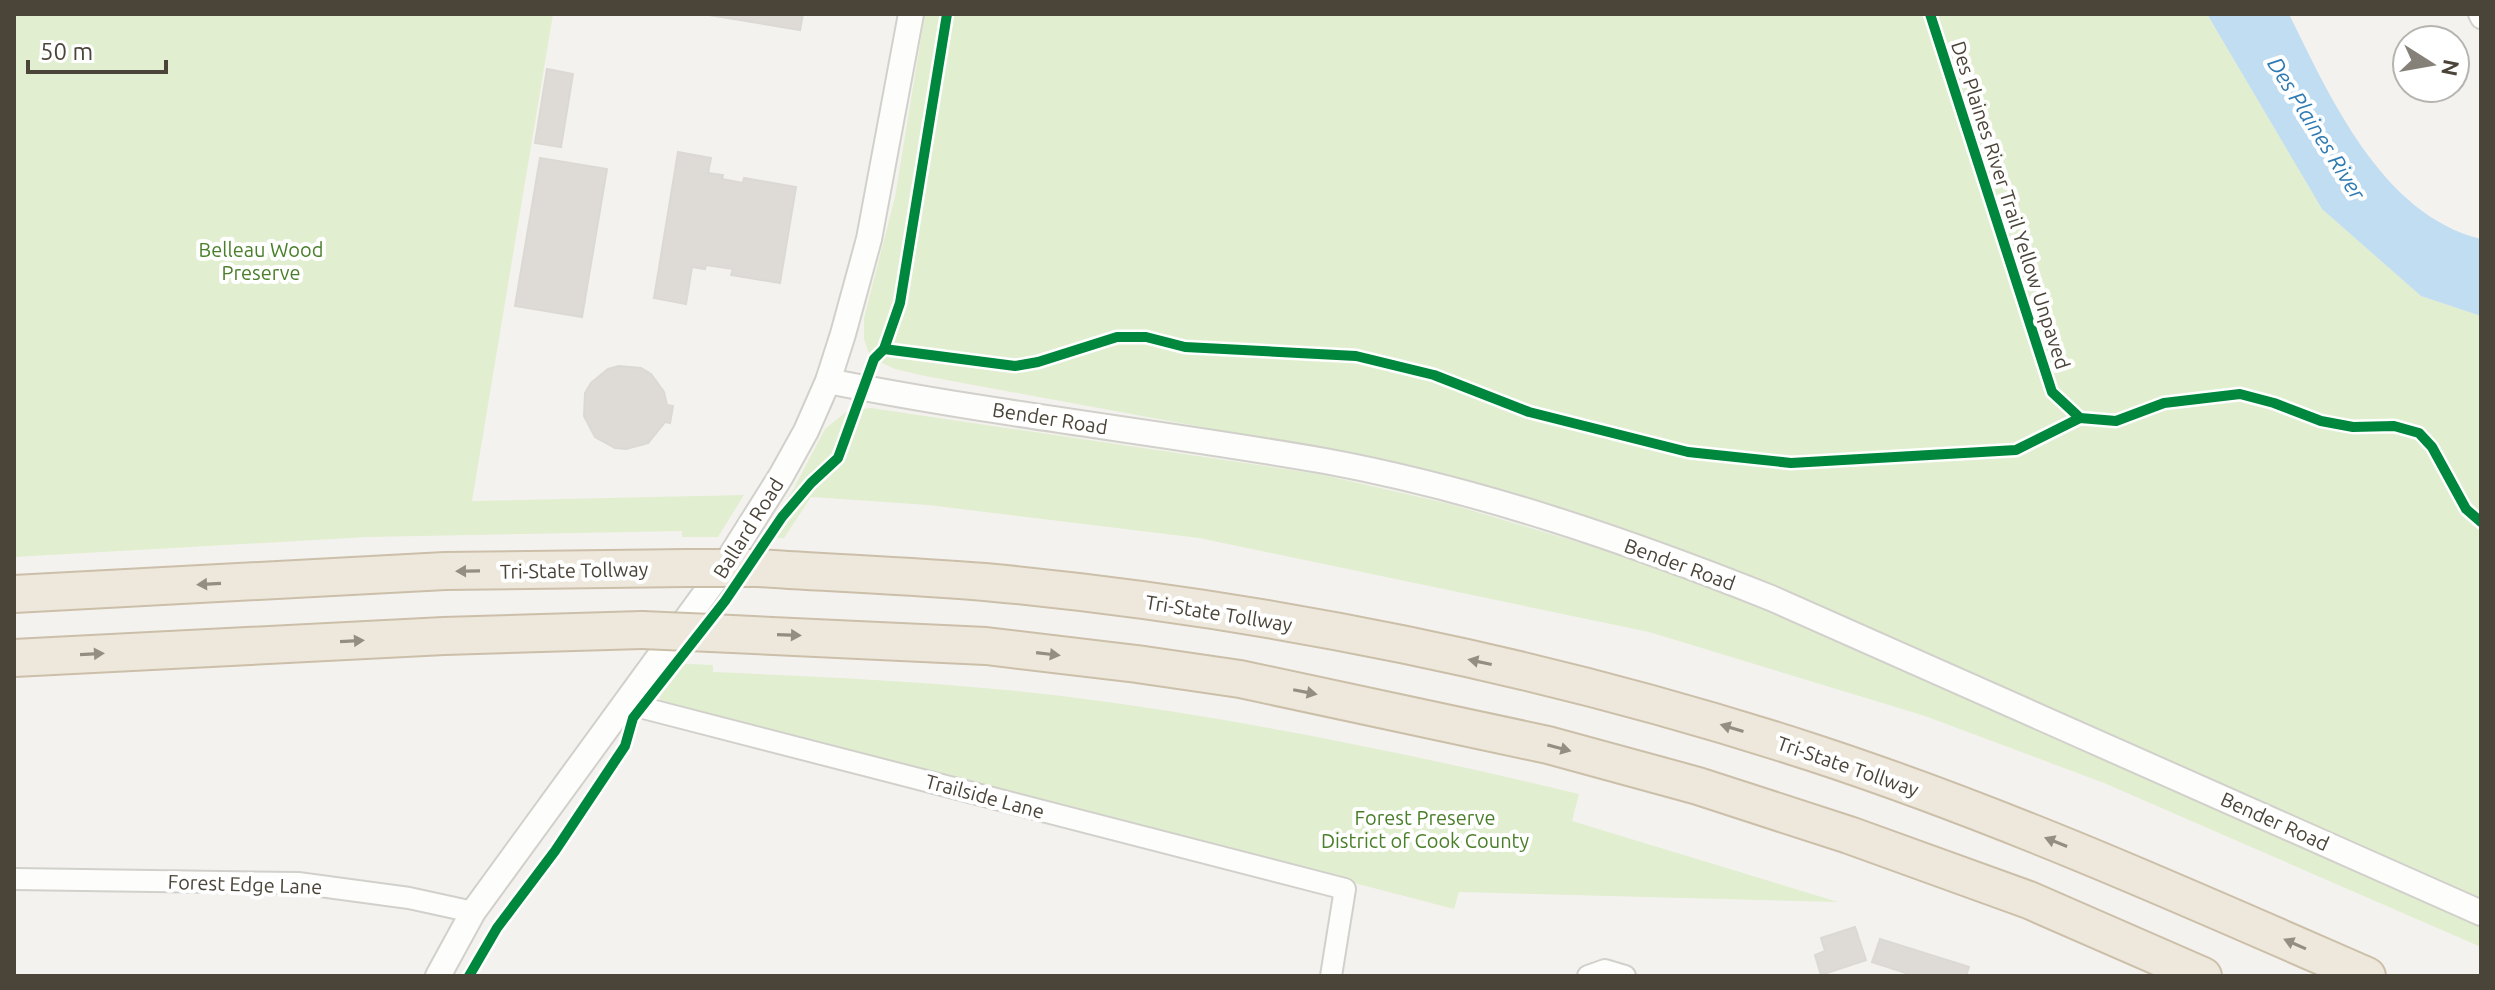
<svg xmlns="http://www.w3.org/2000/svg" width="2495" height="990" font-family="Ubuntu,sans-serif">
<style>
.green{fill:#e1eecf}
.water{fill:#c0ddf1}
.building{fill:#dedbd6;stroke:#dcd9d4;stroke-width:2}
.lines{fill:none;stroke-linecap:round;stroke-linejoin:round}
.minor-casing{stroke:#d2d0cb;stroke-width:24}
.tertiary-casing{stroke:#d2d0cb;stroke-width:28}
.motorway-casing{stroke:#ccbfa9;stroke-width:40}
.minor{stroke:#fdfdfc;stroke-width:20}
.tertiary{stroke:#fdfdfc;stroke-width:24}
.motorway{stroke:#ede8db;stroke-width:36}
.motorway-bridge-casing{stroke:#ccbfa9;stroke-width:40;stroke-linecap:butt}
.motorway-bridge{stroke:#ede8db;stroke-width:36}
.cycleway-casing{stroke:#fff;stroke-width:15}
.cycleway{stroke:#00873e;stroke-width:10}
.oneway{fill:#948e82}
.labels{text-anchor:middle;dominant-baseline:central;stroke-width:8;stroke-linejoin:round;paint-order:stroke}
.street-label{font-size:20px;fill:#4b4439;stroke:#fff}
.park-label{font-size:20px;fill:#4a7f2a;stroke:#fff}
.water-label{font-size:22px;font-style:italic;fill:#2e7ab2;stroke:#fff}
</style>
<rect width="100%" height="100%" fill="#f4f2ee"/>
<!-- green -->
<g class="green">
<path d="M14 14H553L472 501 744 495 718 537H682V531L368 537 14 557Z"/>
<path d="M925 14H2207L2322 209 2421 296 2481 316V900L1751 576 1600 522 1535 501 1386 461 925 376 895 369 874 359 869 354 864 339V318L895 197Z"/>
<path d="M871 408 1319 474 1450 504 1624 556 1759 606 2481 927V947L2104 783 1925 716 1649 632 1199 538 928 505 811 497 784 538 762 537 793 490 825 429 847 411Z"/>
<path d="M665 663 713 665V672C829 677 946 682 1062 696 1237 718 1408 753 1579 794L1572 821 1838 902 1459 892 1454 909 662 702 654 691 655 683Z"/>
</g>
<!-- water -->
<path class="water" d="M2207 14H2289C2330 97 2382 215 2481 239V316L2421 296 2322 209Z"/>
<!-- building -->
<g class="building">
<path d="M703 14H803L800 30Z"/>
<path d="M547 69 573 74 561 147 535 143Z"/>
<path d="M678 152 711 158 708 173 723 175 722 179 743 183 744 178 796 187 780 283 731 275 733 269 706 265 705 269 692 267 686 304 654 298Z"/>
<path d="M540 158 607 169 582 317 515 306Z"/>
<path d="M619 366 641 368 651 374 664 392 667 405 673 406 670 423 665 422 648 443 626 449 615 448 595 437 584 416 585 393 591 383 608 369Z"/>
<path d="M1855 927 1866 960 1821 975 1815 955 1825 951 1821 938Z"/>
<path d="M1880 939 1969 967 1966 976H1915L1872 962Z"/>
</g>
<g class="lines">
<defs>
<g id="minor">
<path d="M2479 14 2481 18"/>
<path d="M624 703 1345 889 1331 976"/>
<path d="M14 879 298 883 409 898 473 912"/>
<path d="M1588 976 1605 970 1625 976"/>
</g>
<g id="tertiary">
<path d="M828 381C992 414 1160 432 1325 461 1477 489 1628 541 1771 598L2481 913"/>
<path d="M438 976 473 912 720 573 781 476 806 431 828 381 843 334 869 239 911 14"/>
</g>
<g id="motorway">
<path d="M759 568C834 573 910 576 985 582 1264 608 1548 666 1814 753 2003 815 2184 896 2367 976"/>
<path d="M14 594 445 571 686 568"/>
<path d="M711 633 986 646 1137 664 1240 679 1548 745 1698 786 1849 835 2029 900 2203 976"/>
<path d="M14 658 444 636 642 630"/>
</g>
</defs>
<!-- minor casing -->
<use href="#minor" class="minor-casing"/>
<!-- tertiary casing -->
<use href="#tertiary" class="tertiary-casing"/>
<!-- motorway casing -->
<use href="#motorway" class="motorway-casing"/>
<!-- minor -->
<use href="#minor" class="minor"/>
<!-- tertiary -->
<use href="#tertiary" class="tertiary"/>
<!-- motorway -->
<use href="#motorway" class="motorway"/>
<defs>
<g id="motorway-bridge">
<path d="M686 568H759"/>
<path d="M642 630 711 633"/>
</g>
</defs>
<!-- motorway-bridge casing -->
<use href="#motorway-bridge" class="motorway-bridge-casing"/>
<!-- motorway-bridge -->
<use href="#motorway-bridge" class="motorway-bridge"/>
<defs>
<g id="cycleway">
<path d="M1930 14 2052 392 2080 418 2116 421 2164 403 2240 394 2274 403 2321 421 2353 427 2394 426 2419 433 2432 447 2466 509 2481 522"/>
<path d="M884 349 1015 366 1038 362 1117 337H1146L1185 347 1356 356 1434 375 1529 412 1688 452 1791 463 2016 450 2080 418"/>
<path d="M469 976 497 928 555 851 625 746 633 718 725 601 782 517 811 483 838 458 874 359 884 349 900 303 947 14"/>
</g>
</defs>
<!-- cycleway casing -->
<use href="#cycleway" class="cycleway-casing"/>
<!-- cycleway -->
<use href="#cycleway" class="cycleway"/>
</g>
<!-- one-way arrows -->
<defs><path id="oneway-solid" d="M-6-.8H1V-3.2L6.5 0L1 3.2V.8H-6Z" transform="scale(2)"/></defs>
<g class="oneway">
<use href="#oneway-solid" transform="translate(468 571) rotate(179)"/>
<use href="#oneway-solid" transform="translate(209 584) rotate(177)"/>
<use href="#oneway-solid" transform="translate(789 635) rotate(2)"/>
<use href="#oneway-solid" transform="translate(352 641) rotate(-3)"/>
<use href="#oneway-solid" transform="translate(92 654) rotate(-3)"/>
<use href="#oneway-solid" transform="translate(1048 654) rotate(7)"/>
<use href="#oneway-solid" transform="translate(1480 662) rotate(-168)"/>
<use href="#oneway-solid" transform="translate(1305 692) rotate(11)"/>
<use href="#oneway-solid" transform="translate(1732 728) rotate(-163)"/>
<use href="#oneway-solid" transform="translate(1559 748) rotate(15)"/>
<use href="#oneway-solid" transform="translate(2056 842) rotate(-158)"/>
<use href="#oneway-solid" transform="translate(2295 944) rotate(-156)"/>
</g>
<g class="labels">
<!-- street labels -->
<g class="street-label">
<text transform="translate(2011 205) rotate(72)">Des Plaines River Trail Yellow Unpaved</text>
<text transform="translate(1050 418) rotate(9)">Bender Road</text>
<text transform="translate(748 528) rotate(-58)">Ballard Road</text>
<text transform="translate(1680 564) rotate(20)">Bender Road</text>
<text transform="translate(574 570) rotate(-1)">Tri-State Tollway</text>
<text transform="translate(1219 613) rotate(9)">Tri-State Tollway</text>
<text transform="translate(1848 766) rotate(19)">Tri-State Tollway</text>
<text transform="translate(985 796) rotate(15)">Trailside Lane</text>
<text transform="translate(2275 821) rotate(24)">Bender Road</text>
<text transform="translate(245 884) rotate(2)">Forest Edge Lane</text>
</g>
<!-- park labels -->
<g class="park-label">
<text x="261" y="249">Belleau Wood<tspan x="261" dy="23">Preserve</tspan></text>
<text x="1425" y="817">Forest Preserve<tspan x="1425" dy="23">District of Cook County</tspan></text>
</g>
<!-- water labels -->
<g class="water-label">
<text transform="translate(2317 128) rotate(58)">Des Plaines River</text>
</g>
</g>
<!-- border -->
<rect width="2495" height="990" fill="none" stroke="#4b4439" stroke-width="32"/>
<!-- north arrow -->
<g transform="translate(2431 64) rotate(101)"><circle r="38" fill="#ffffff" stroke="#b7b4b0" stroke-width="2"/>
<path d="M0-6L14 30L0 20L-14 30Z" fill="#868178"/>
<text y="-12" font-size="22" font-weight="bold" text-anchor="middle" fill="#4b4439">N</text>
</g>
<!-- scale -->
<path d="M28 60v12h138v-12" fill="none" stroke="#4b4439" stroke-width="4"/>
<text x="40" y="60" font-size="24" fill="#4b4439" stroke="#ffffff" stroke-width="6" paint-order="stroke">50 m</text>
</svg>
